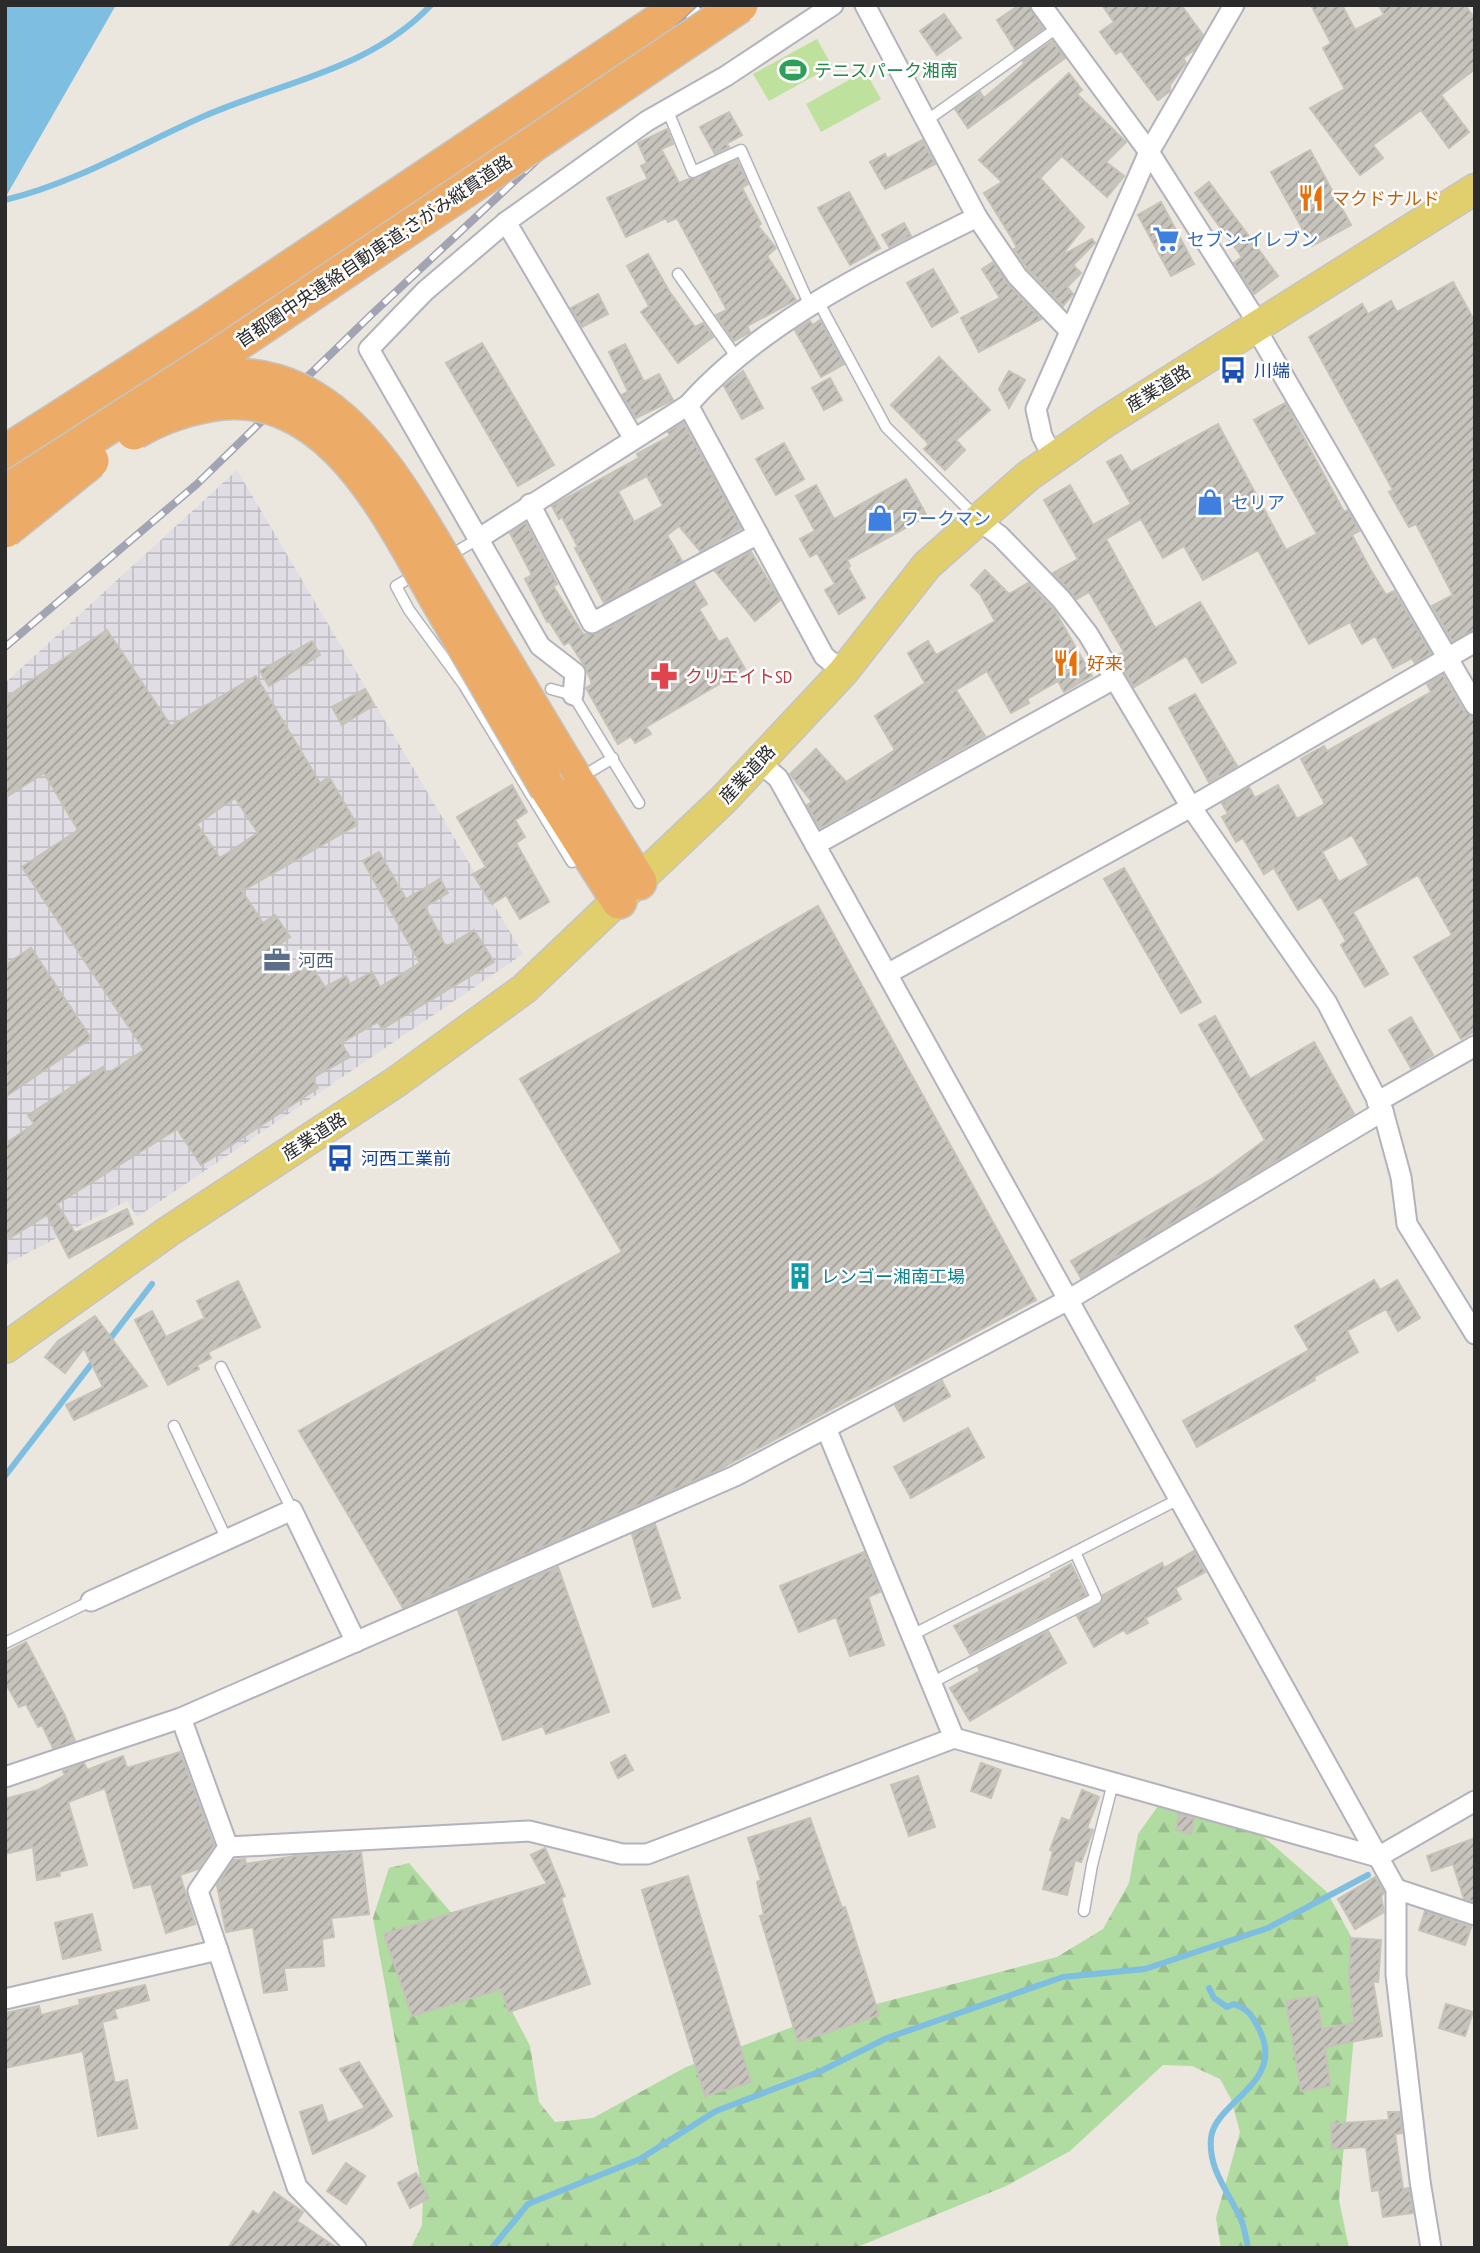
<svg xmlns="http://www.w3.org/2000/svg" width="1480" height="2253" font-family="'PT Sans Narrow','Noto Sans JP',sans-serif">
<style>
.industrial{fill:url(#industrial-grid)}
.forest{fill:url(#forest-firs)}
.pitch{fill:#bfe19e}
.water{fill:#7dbee1}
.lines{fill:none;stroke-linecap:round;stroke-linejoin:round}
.stream{stroke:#7dbee1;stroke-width:6}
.building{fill:url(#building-hatch);stroke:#c6c2b8;stroke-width:2;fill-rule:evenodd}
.lane-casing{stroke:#b2b3bd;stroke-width:13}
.street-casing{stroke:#b2b3bd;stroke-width:23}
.primary-casing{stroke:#c4c4c4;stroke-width:33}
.highway-casing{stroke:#c4c4c4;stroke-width:38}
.lane{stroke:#fff;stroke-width:10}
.street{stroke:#fff;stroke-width:19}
.primary{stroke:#e1cf6d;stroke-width:30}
.highway{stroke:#ecac68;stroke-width:35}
.rail-casing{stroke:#a2a3b3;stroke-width:8}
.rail{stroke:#fff;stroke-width:5;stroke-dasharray:16;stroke-linecap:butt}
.highway-bridge-casing{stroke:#c4c4c4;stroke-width:38;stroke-linecap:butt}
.highway-bridge{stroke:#ecac68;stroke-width:35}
.labels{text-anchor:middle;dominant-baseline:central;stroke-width:5;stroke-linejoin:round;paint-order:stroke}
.leisure-label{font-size:18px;fill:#27864d;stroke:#fff;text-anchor:start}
.food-label{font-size:18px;fill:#c56008;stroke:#fff;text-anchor:start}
.shop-label{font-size:18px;fill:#366cbe;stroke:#fff;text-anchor:start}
.street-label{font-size:18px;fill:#2b2b2b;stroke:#fff}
.transit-label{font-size:18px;fill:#164399;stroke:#fff;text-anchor:start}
.health-label{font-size:18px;fill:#be3a42;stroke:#fff;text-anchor:start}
.service-label{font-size:18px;fill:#4e5e75;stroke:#fff;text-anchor:start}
.culture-label{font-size:18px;fill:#0d838f;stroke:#fff;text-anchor:start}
</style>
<defs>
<pattern id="industrial-grid" width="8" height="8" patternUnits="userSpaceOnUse" patternTransform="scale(1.75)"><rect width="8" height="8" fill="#e0dee4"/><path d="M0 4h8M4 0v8" fill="none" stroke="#c0bfc4"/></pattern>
<pattern id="forest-firs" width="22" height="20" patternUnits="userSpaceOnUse" patternTransform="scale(1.75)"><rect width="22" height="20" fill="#b0dba1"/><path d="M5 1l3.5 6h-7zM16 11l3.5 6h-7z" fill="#98bc8b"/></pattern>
<pattern id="building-hatch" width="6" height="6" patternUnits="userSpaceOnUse" patternTransform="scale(1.75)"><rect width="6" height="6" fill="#c7c4bd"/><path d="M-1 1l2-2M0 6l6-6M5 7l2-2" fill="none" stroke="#a29f9a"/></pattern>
</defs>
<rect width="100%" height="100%" fill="#ebe6de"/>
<!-- industrial -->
<path class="industrial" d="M237 470 523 954 137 1217 127 1201 5 1265V683Z"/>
<!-- forest -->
<path class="forest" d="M1166 1795 1225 1803 1327 1892 1355 1944 1358 1991 1339 2200 1349 2248H1221L1216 2218 1240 2132 1231 2099 1220 2079 1192 2066 1163 2065 1070 2151 1006 2186 855 2248H411L422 2225 423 2195 373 1918 389 1868 409 1863 476 1942 530 2046 539 2102 555 2122 593 2118 686 2067 803 2023 1057 1957 1103 1929 1129 1883 1138 1834Z"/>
<!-- pitch -->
<g class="pitch">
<path d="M817 39 832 66 769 101 753 74Z"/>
<path d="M865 71 881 99 821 132 806 104Z"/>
</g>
<!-- water -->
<path class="water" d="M5 5H116L5 198Z"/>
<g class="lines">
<!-- stream -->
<g class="stream">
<path d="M5 200C75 183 137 146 202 117 281 82 370 70 431 5"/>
<path d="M106 1344 152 1284"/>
<path d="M5 1476 96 1358"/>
<path d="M1209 1988 1214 1998 1227 2007 1234 2004C1249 2010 1252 2015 1259 2029 1287 2083 1215 2101 1211 2138 1208 2171 1230 2193 1242 2222 1245 2230 1246 2239 1248 2248"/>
<path d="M492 2248 528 2204 640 2159 716 2111 821 2071 887 2038 1063 1977 1145 1969 1268 1928 1368 1875"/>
</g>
</g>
<!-- building -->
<g class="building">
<path d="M1020 5H1029L1043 29 1015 49 997 20Z"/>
<path d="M1102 5H1181L1203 35 1194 50 1183 58 1186 63 1170 85V91L1158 100 1121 51 1116 54 1100 32 1114 22Z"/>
<path d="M1311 5H1342L1355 30 1384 15 1379 5H1465L1475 19V69L1441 95 1469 132 1449 148 1421 110 1373 145 1383 158 1360 175 1310 108 1345 89 1323 48 1331 43Z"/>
<path d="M944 14 961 38 937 55 920 31Z"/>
<path d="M1052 41 1065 58 968 128 955 109 980 92 984 98 1024 64 1023 61Z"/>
<path d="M1069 73 1082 90 1077 94 1126 142 1106 162 1124 176 1107 197 1062 156 1040 178 1084 227 1061 256 1092 239 1095 243 1073 265 1081 273 1067 287 1073 294 1063 306 1027 268 1014 249 1017 248 1013 240 984 193 1002 182 979 160Z"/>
<path d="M729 112 742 135 726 144 729 147 715 154 700 127Z"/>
<path d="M667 129 673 144 661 149 679 183 737 160 748 184 742 188 761 224 758 226 776 248 767 256 796 300 747 326 750 332 734 341 716 315 727 310 677 218 668 222 666 218 626 237 607 198 648 179 641 166 647 163 638 143Z"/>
<path d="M922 140 935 164 885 189 870 162 885 154 887 159Z"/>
<path d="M1310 150 1351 225 1312 246 1271 172Z"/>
<path d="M1209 182 1278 276 1254 294 1234 263 1242 257 1195 193Z"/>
<path d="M849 192 880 248 850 265 818 208Z"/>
<path d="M1161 202 1194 264 1171 276 1138 215Z"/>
<path d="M904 223 911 236 889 247 882 235Z"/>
<path d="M648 254 669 291 695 327 703 323 713 337 678 363 641 312 649 306 627 266Z"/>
<path d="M993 262 1008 284 1041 319 979 352 961 318 1000 298 982 269Z"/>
<path d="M933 269 958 312 932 327 907 283Z"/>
<path d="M1453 282 1475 322V630L1452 641 1432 606 1453 595 1416 524 1409 527 1389 492 1393 490 1309 337 1362 304 1368 314 1391 301 1397 312Z"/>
<path d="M598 294 608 314 582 327 571 308Z"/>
<path d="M820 320 844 364 821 377 795 330 810 321 813 325Z"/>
<path d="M482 343 554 465 518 486 446 363Z"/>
<path d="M625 344 644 382 659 374 673 400 636 418 622 395 628 391 609 352Z"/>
<path d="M939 357 990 410 956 440 965 450 945 470 924 449 929 444 891 405Z"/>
<path d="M743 371 763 408 742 419 724 386Z"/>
<path d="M1009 371 1025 380 1009 408 999 389Z"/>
<path d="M830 378 842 400 824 410 812 388Z"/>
<path d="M1285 403 1344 512 1348 510 1359 531 1352 535 1369 567 1386 595 1394 591 1431 653 1415 663 1412 658 1393 668 1375 636 1362 644 1350 622 1309 644 1258 550 1203 580 1184 546 1163 558 1141 519 1106 539 1155 628 1200 602 1236 663 1202 683 1186 656 1134 687 1116 656 1124 652 1089 592 1077 599 1053 573 1078 559 1044 500 1070 485 1093 525 1131 504 1107 462 1121 455 1131 472 1218 424 1286 550 1317 534 1254 420Z"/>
<path d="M683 422 741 528 700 551 679 526 667 535 682 561 604 603 575 548 578 547 562 517 559 519 552 506 639 458 637 454 670 436 668 432ZM647 476 663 506 634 522 618 491Z"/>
<path d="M784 443 804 479 776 495 756 459Z"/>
<path d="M906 479 927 516 847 560 850 566 848 568 865 598 839 614 825 590 835 584 817 553 810 557 800 539 815 531 796 496 816 485 834 519Z"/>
<path d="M526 523 557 584 553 586 583 634H598L694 582 707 604 699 609 719 642 727 638 745 669 646 727 651 734 635 743 631 736 618 744 586 688 592 684 586 668 569 642 564 645 549 621 547 622 525 579 532 575 510 533Z"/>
<path d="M751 552 780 600 755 621 715 571Z"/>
<path d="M985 570 1009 594 1028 583 1055 611 1092 676 1064 692 1058 681 1027 699 1029 703 1011 713 987 671 956 690 985 736 820 828 807 805 812 802 790 774 816 749 846 782 895 750 875 716 925 683 908 653 928 641 936 655 995 621 980 594 971 585Z"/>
<path d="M107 630 171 726 256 676 320 783 329 777 357 825 242 891 263 923 275 915 290 937 271 951 288 977 310 964 325 987 346 976 350 984 372 972 380 987 420 963 363 861 379 852 406 899 440 879 448 893 425 907 446 947 474 930 494 962 382 1029 378 1022 341 1043 350 1057 312 1078 318 1088 201 1165 177 1129 57 1204 75 1233 127 1209 133 1224 69 1258 47 1215 5 1241V1144L34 1124 28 1115 103 1067 107 1074 144 1050 22 867 78 830 44 773 5 798V698ZM235 798 258 833 220 858 197 824Z"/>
<path d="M312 641 320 655 269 686 260 671Z"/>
<path d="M1443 675 1464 711 1475 717V1031L1461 1039 1414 957 1452 935 1418 875 1353 912 1388 974 1365 987 1341 945 1346 941 1321 897 1298 910 1274 868 1264 874 1243 838 1236 842 1222 817 1228 814 1222 803 1249 787 1255 798 1278 785 1297 819 1325 804 1301 759 1324 746 1327 751 1431 692 1427 684ZM1352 835 1369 865 1339 882 1322 852Z"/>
<path d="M365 689 374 705 342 725 332 707Z"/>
<path d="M1195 694 1237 766 1209 782 1169 708Z"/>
<path d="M512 785 527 812 515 820 525 837 516 843 549 902 520 919 506 895 492 904 473 874 486 867 457 817Z"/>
<path d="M1124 868 1201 1002 1181 1013 1104 879Z"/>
<path d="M818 906 1036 1300 714 1472 403 1608 299 1431 622 1252 520 1079Z"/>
<path d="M31 948 91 1038 5 1097V965Z"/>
<path d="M1215 1016 1250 1079 1314 1042 1354 1114 1081 1278 1071 1261 1215 1177 1265 1140 1199 1025Z"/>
<path d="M1411 1017 1433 1055 1411 1068 1389 1030Z"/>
<path d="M1374 1280 1380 1290 1397 1280 1420 1318 1398 1331 1386 1309 1347 1331 1358 1352 1314 1377 1315 1380 1197 1447 1183 1421 1309 1350 1295 1326Z"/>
<path d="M238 1281 260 1327 208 1352 211 1358 197 1365 199 1369 168 1385 135 1320 152 1311 166 1337 205 1318 197 1301Z"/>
<path d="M95 1316 147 1386 74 1420 66 1405 103 1387 84 1348 65 1373 45 1357 58 1341Z"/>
<path d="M942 1381 950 1396 904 1421 895 1405Z"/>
<path d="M968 1428 984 1457 911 1498 894 1467Z"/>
<path d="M655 1524 680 1598 653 1607 632 1534Z"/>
<path d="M1194 1551 1205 1572 1175 1588 1181 1599 1145 1618 1148 1623 1127 1634 1124 1630 1094 1647 1077 1616 1100 1604 1103 1595 1162 1563 1164 1568Z"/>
<path d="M864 1552 880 1592 868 1597 884 1645 850 1656 836 1617 799 1632 780 1586Z"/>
<path d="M1071 1564 1086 1595 970 1654 954 1626 1052 1577 1051 1575Z"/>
<path d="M558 1567 609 1712 546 1734 543 1726 503 1740 458 1610Z"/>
<path d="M1048 1631 1066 1663 970 1721 950 1688 980 1671 978 1667Z"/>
<path d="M26 1642 64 1714 75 1741 53 1748 42 1725 38 1727 26 1704 19 1707 5 1682V1653Z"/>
<path d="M180 1752 214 1845 198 1869 180 1875 195 1924 166 1933 151 1884 134 1888 105 1788 68 1802 87 1865 59 1872 60 1876 37 1880 33 1847 5 1854V1799L38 1790 65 1775 63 1771 84 1763 87 1770 123 1756 127 1768Z"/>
<path d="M625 1755 633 1770 618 1778 611 1763Z"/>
<path d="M981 1763 1001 1770 991 1798 971 1791Z"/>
<path d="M918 1776 935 1827 909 1836 891 1785Z"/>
<path d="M1082 1790 1099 1797 1087 1828 1093 1830 1081 1862 1075 1860 1067 1895 1043 1889 1053 1851 1050 1850 1062 1818 1070 1821Z"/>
<path d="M1179 1814 1194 1818 1191 1834 1176 1830Z"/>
<path d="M810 1818 842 1908 845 1907 879 2015 798 2042 760 1916 764 1915 757 1882 761 1880 748 1838Z"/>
<path d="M1475 1838V1902L1464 1899 1453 1864 1432 1871 1427 1856Z"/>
<path d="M545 1848 565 1896 561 1898 590 1984 509 2012 501 1989 412 2016 384 1934 547 1884 531 1855Z"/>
<path d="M361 1852 369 1914 331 1918 334 1937 322 1939 324 1966 284 1968 287 1990 264 1993 253 1927 226 1932 217 1885 234 1860 245 1859 246 1864 295 1856Z"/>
<path d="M688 1876 751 2082 705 2096 642 1890Z"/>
<path d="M1375 1877 1384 1892 1381 1897 1384 1912 1355 1929 1338 1899Z"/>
<path d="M1425 1911 1471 1927 1465 1945 1419 1930Z"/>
<path d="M92 1914 101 1950 63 1959 55 1923Z"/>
<path d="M1351 1938 1381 1940 1378 1982 1373 1981 1382 2036 1325 2047 1330 2086 1301 2091 1286 2001 1316 1996 1322 2029 1354 2023 1349 1976Z"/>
<path d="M145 1985 149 2000 114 2009 117 2018 102 2022 115 2083 127 2080 137 2128 98 2136 83 2051 5 2068V2013L39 2006 41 2015 80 2005 79 2000Z"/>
<path d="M1446 2004 1473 2012 1465 2036 1439 2028Z"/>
<path d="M359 2062 392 2116 372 2128 313 2154 300 2112 322 2105 328 2123 365 2108 340 2069Z"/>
<path d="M1388 2112H1400L1402 2133 1395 2134 1403 2189 1409 2188 1413 2213 1383 2217 1379 2190 1372 2191 1366 2147 1332 2149 1331 2124 1389 2120Z"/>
<path d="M346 2163 365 2176 346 2204 327 2191Z"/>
<path d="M416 2173 429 2198 410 2208 398 2183Z"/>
<path d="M274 2192 303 2212 297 2221 337 2248H228L253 2211 259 2215Z"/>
</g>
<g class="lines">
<defs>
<g id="lane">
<path d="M667 109 693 172 741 150 810 306"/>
<path d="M926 121 1057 28"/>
<path d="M678 274 737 358"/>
<path d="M818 301 886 427 977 518"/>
<path d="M449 556 478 539"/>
<path d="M418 573 396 586 409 610 464 685 572 862"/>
<path d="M551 689 573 695 639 803"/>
<path d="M593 770 613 758"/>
<path d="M221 1367 292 1510"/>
<path d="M174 1426 227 1540"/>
<path d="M912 1635 1179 1499"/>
<path d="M5 1643 91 1601"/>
<path d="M931 1683 1096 1598 1075 1552"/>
<path d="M1084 1911 1092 1865 1113 1783"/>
</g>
<g id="street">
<path d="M865 5 977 217 1017 276 1069 330"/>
<path d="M1041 5 1149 152 1259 325"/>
<path d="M506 222 634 439"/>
<path d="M1255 327 1475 705"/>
<path d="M688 405C765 319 875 268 977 217"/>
<path d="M1053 457 1042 436 1036 409 1149 152 1234 5"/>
<path d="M530 504 592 623 758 534"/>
<path d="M977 519 1000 536 1061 599 1088 634 1191 807 1327 1003 1383 1111 1401 1177 1407 1224 1475 1334"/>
<path d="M478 539 688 405 824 656 843 672"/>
<path d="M573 695 575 673 540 646 369 349 425 291 506 222 647 121 726 76 833 5"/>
<path d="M759 762 778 778 1396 1889V1975L1420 2181 1431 2248"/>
<path d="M815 845 1114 679"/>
<path d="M887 974 1191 807 1475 642"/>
<path d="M1377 1102 1475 1046"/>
<path d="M826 1428 954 1738"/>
<path d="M91 1601 292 1510 356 1642"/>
<path d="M181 1718 228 1847 198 1891 297 2187 356 2248"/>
<path d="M5 1777 181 1718 735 1476 1068 1300 1383 1111"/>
<path d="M228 1847 529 1831 622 1854H647L954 1738 1378 1857 1475 1801"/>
<path d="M1396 1889 1475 1915"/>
<path d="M5 1999 218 1950"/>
</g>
<path id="primary" d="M5 1348 169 1231 396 1082 524 989 724 799 843 672 927 565 1028 476 1105 422 1475 189"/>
<g id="highway">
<path d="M5 453 205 325 683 5"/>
<path d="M560 755 639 882"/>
<path d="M548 789 619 901"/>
</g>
</defs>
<!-- lane casing -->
<use href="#lane" class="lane-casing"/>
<!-- street casing -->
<use href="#street" class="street-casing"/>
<!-- primary casing -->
<use href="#primary" class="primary-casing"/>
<!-- highway casing -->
<use href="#highway" class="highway-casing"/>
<!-- lane -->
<use href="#lane" class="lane"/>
<!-- street -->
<use href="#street" class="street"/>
<!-- primary -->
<use href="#primary" class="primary"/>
<!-- highway -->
<use href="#highway" class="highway"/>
<defs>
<path id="rail" d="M5 647 197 484 371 315 703 5"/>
</defs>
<!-- rail casing -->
<use href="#rail" class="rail-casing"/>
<!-- rail -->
<use href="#rail" class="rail"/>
<defs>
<g id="highway-bridge">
<path d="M185 383C329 344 395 479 456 581 491 639 525 697 560 755"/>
<path d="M134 432C158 417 182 409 209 404 329 382 389 515 438 600 475 663 511 726 548 789"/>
<path d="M5 493 221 354 740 5"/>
<path d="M5 530 91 461"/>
</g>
</defs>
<!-- highway-bridge casing -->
<use href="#highway-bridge" class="highway-bridge-casing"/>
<!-- highway-bridge -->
<use href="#highway-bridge" class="highway-bridge"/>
</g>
<!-- icons -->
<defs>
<symbol id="stadium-bare" viewBox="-9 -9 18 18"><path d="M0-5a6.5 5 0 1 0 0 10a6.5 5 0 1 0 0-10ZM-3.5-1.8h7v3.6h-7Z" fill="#2e9e5b" stroke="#fff" stroke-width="2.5" paint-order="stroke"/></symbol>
<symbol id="restaurant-bare" viewBox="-9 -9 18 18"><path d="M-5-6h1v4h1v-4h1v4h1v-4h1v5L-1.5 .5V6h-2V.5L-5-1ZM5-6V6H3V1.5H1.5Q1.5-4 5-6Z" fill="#e8710a" stroke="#fff" stroke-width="2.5" paint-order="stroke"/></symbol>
<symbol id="supermarket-bare" viewBox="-9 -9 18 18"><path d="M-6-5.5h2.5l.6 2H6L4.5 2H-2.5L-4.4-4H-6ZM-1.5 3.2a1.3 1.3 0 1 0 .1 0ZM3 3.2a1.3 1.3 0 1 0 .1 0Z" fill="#3f7fe0" stroke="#fff" stroke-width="2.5" paint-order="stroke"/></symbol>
<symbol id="bus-bare" viewBox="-9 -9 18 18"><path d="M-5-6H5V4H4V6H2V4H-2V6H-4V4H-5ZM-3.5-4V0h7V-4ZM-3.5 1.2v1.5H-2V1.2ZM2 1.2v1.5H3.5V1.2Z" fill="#1a4fb4" stroke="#fff" stroke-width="2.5" paint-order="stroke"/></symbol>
<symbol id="shop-bare" viewBox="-9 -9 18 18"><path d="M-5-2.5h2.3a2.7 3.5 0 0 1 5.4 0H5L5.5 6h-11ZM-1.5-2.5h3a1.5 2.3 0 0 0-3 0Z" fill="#3f7fe0" stroke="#fff" stroke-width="2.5" paint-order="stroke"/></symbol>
<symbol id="pharmacy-bare" viewBox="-9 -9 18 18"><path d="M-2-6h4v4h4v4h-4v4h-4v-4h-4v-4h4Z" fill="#e0444e" stroke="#fff" stroke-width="2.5" paint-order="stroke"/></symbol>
<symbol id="office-bare" viewBox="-9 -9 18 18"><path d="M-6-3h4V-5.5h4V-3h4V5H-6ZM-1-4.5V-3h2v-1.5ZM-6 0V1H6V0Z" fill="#5c6f8a" stroke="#fff" stroke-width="2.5" paint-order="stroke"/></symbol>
<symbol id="building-bare" viewBox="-9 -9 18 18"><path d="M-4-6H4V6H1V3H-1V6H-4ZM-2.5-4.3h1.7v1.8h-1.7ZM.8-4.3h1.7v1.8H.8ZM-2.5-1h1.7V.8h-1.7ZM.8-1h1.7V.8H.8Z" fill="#0f9aa8" stroke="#fff" stroke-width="2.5" paint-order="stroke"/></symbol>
</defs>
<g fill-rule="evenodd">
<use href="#stadium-bare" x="774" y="51" width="38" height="38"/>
<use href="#restaurant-bare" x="1292" y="179" width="38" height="38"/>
<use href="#supermarket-bare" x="1147" y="220" width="38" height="38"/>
<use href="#bus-bare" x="1214" y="351" width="38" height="38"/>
<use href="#shop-bare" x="1191" y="483" width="38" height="38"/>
<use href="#shop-bare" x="861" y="499" width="38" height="38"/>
<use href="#restaurant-bare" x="1047" y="644" width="38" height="38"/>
<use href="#pharmacy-bare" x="645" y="657" width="38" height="38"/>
<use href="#office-bare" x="258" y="941" width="38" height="38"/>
<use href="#bus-bare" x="321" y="1139" width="38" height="38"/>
<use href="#building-bare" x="781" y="1257" width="38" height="38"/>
</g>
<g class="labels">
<!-- leisure labels -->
<g class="leisure-label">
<text x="814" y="70">テニスパーク湘南</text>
</g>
<!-- food labels -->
<g class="food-label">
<text x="1332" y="198">マクドナルド</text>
<text x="1087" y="663">好来</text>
</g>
<!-- shop labels -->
<g class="shop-label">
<text x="1187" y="239">セブン-イレブン</text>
<text x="1231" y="502">セリア</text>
<text x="901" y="518">ワークマン</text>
</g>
<!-- street labels -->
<g class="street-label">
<text transform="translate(374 251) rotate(-34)">首都圏中央連絡自動車道;さがみ縦貫道路</text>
<text transform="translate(1158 388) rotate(-32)">産業道路</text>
<text transform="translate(747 774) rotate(-47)">産業道路</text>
<text transform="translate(314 1136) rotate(-33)">産業道路</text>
</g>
<!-- transit labels -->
<g class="transit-label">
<text x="1254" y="370">川端</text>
<text x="361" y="1158">河西工業前</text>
</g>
<!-- health labels -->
<g class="health-label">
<text x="685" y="676">クリエイトSD</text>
</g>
<!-- service labels -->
<g class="service-label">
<text x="298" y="960">河西</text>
</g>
<!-- culture labels -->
<g class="culture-label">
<text x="821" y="1276">レンゴー湘南工場</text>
</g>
</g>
<!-- border -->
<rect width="1480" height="2253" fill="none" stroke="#2b2b2b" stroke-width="14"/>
</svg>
